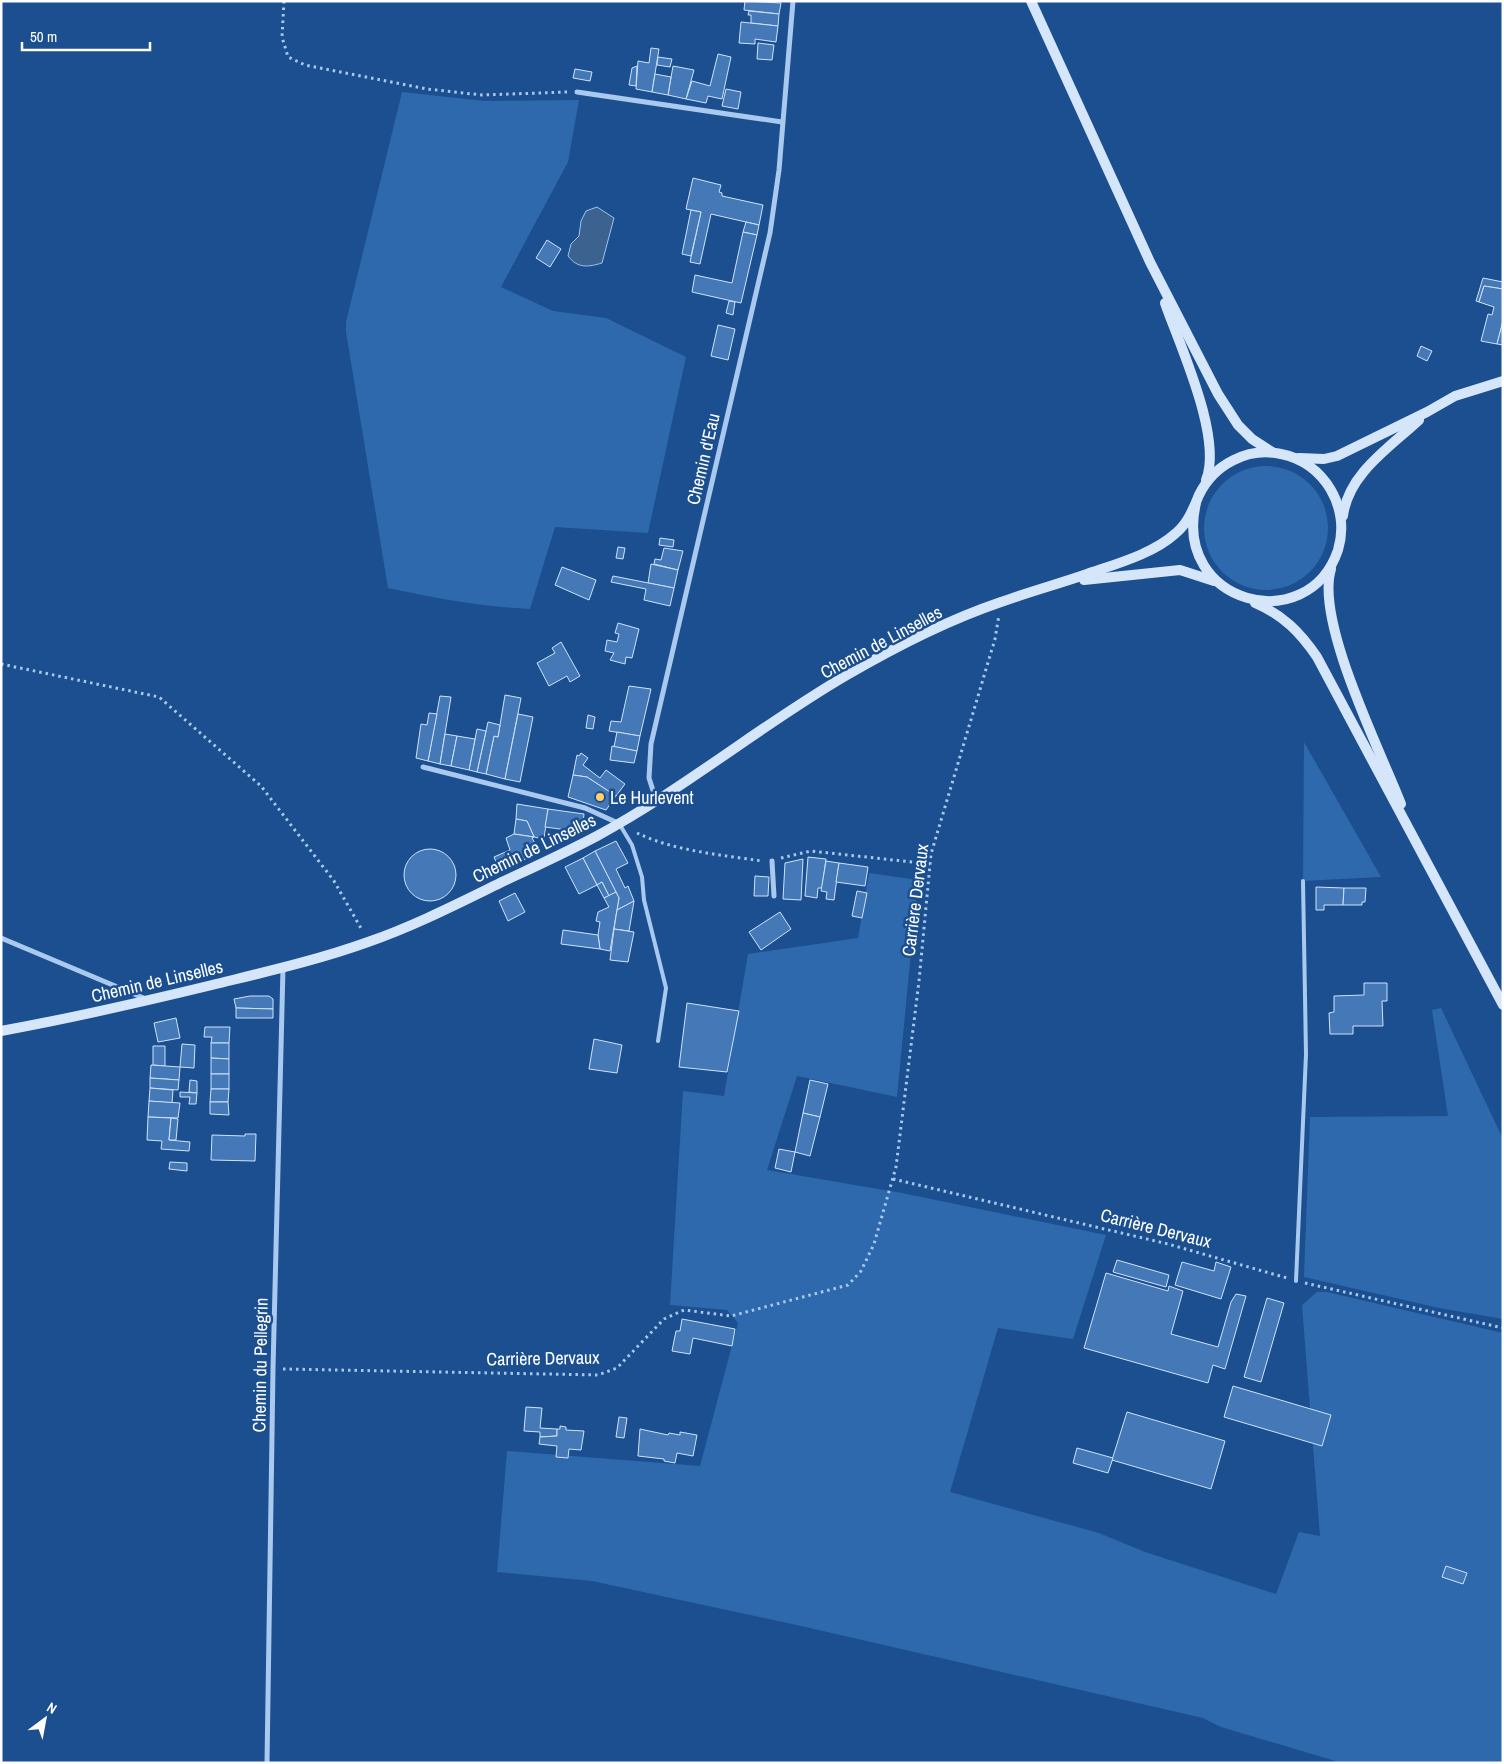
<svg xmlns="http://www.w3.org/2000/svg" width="1504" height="1764" font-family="'Archivo Narrow',sans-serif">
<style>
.grass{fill:#2e69ad}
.water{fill:#3c6290;stroke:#9cc4f0}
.building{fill:#4478b7;stroke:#cfe3fa}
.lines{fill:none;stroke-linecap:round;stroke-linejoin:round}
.path{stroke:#a9c9ee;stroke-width:3;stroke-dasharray:2.5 4;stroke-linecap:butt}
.lane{stroke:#a9c9ee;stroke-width:4}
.street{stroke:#a9c9ee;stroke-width:5}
.secondary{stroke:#d6e6fa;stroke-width:10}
.poi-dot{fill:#ffd166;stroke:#1b4f8f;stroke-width:2}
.labels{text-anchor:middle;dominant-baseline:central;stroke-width:5;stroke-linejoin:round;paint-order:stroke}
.street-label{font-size:18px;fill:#fff;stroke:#1b4f8f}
.poi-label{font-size:18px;fill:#fff;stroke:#1b4f8f;text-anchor:start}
</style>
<rect width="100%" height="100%" fill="#1b4f8f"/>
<!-- grass -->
<g class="grass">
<path d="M402 92 485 101 579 100 568 162 501 287 553 311 606 318 686 357 648 533 555 527 530 609C482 607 435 598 388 588L346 332V322Z"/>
<circle cx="1266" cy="528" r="62"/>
<path d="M1304 742 1381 877 1303 881Z"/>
<path d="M869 873 918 880 897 1097 797 1076 767 1170 902 1193 1106 1235 1073 1339 998 1328 950 1492 1099 1533 1145 1552 1276 1594 1299 1532 1320 1536 1302 1305 1317 1292H1327L1503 1333V1763H1342L1221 1727 1203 1718 801 1626 592 1581 497 1572 507 1451 700 1466 738 1323 727 1310 670 1305 683 1091 724 1096 748 954 858 938Z"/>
<path d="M1441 1008 1503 1139V1319L1439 1308 1304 1277 1310 1117 1448 1116 1432 1010Z"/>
</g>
<!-- water -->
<path class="water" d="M597 207 614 218 602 263C588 267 578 269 568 256L571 244 579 236 581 221 586 211Z"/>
<!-- building -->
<g class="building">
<path d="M745 1 781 3 779 14 744 10Z"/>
<path d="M749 11 779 14 778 26 751 23V15H748Z"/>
<path d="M741 22 778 26 776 42 755 39V44L739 43Z"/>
<path d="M758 43 774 45 772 60 757 59Z"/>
<path d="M651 48 659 49 652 92 636 89 638 61 649 63Z"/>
<path d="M718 54 731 57 722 99 708 96 706 103 686 99 692 81 710 86Z"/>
<path d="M658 57 672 59 670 67 657 65Z"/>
<path d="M637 66 636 86 629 85 632 68Z"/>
<path d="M673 66 694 70 686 99 668 95Z"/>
<path d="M575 69 592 72 590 81 573 78Z"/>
<path d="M655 74 671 77 668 95 652 92Z"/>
<path d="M726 89 741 92 738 109 722 106Z"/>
<path d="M693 178 721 185 719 192 722 193V196L763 205 759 225 711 214 700 264 690 262 701 212 686 209Z"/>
<path d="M691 210 701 212 691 256 682 254Z"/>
<path d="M746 222 759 225 757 235 743 232Z"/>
<path d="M743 232 757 235 741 303 692 292 695 275 732 283Z"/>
<path d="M547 240 561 249 550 267 536 258Z"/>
<path d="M1483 278 1503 282V289L1484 286 1479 302 1476 301Z"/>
<path d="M1484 286 1503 289V321L1497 344 1481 341 1488 314 1492 315 1494 307 1479 302Z"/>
<path d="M729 301 735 302 733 315 726 313Z"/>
<path d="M1503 321V345L1497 344Z"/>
<path d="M718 325 735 329 728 360 711 356Z"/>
<path d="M1421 346 1432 351 1427 361 1417 356Z"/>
<path d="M660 538 674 540 673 547 659 545Z"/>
<path d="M618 547 625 548 623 559 616 558Z"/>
<path d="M664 548 683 551 678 570 654 564 655 559 661 560Z"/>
<path d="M651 564 678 570 674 588 648 583Z"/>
<path d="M562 567 596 580 589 600 555 585Z"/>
<path d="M613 576 674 588 670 606 644 600 646 589 611 582Z"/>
<path d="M618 623 639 629 632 658 626 657 625 664 610 660 614 653 605 651 607 640 617 642 619 634 615 633Z"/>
<path d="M561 642 580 676 570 682 567 676 549 686 537 663 555 653 552 648Z"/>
<path d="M629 686 651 689 640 736 609 731 611 721 621 722Z"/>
<path d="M505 695 521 698 505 779 486 774 494 736 498 737Z"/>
<path d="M440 696 451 697 440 764 428 761Z"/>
<path d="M429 713 437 714 428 761 416 758 421 724 427 725Z"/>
<path d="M518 714 533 717 520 782 505 779Z"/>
<path d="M588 715 595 717 593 729 586 728Z"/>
<path d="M488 722 500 725 498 737 494 736 486 774 477 772Z"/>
<path d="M477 729 486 731 477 772 469 770Z"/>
<path d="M617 732 640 736 637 751 614 747Z"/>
<path d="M445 734 457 736 451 766 440 764Z"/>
<path d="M457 736 475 739 469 770 451 766Z"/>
<path d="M612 746 637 751 634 763 610 760Z"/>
<path d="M581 753 588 758 583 765 600 778 606 770 625 784 616 796 587 777 573 775 577 755 579 756Z"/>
<path d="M573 775 587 777 616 796 606 810 568 797Z"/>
<path d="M517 804 548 809 544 839 534 837 527 821 516 819Z"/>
<path d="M548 809 584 814 582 832 545 827Z"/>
<path d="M516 819 527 821 534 837 514 834Z"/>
<path d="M514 834 534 837 532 838 540 852 500 871 494 857 510 850 506 838Z"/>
<path d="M616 841 628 863 616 869 625 888 628 886 634 901 617 910 619 898 595 851Z"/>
<circle cx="430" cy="875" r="26"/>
<path d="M595 851 616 892 609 896 602 882 597 885 583 858Z"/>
<path d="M808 857 826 859 822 888H818L817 898 805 896Z"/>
<path d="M583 858 597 885 579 894 565 867Z"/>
<path d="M803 859 801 900 783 899 785 863Z"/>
<path d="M826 861 839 863 834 900 826 899 827 892 821 891Z"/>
<path d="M839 863 868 867 865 886 836 882Z"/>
<path d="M755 876 769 877 768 896H754Z"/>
<path d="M602 882 609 896 604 898 597 885Z"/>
<path d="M1316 887 1344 888 1343 905H1324V910H1316Z"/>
<path d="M1344 888H1366L1365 902H1362V905H1343Z"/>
<path d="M857 891 867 893 862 918 852 916Z"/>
<path d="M616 892 619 898 610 951 600 949 598 935 600 922 596 921 598 912 609 907 604 898Z"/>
<path d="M515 893 525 912 508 921 499 901Z"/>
<path d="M634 901 629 931 614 929 617 910Z"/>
<path d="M780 912 791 929 761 950 749 932Z"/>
<path d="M614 929 634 932 628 962 610 960Z"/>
<path d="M563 930 598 935 600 949 561 944Z"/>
<path d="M1364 983H1387V1001H1382L1383 1026H1353V1034H1330L1329 1013 1334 1012V996L1364 995Z"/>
<path d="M250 996H269L273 999V1009L236 1008 234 999Z"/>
<path d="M687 1003 739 1011 727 1072 679 1067Z"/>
<path d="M236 1008 273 1009V1018H236Z"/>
<path d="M176 1018 180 1038 158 1042 154 1023Z"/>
<path d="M205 1027H230L229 1043H211L212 1037H204Z"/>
<path d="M594 1039 622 1045 617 1073 589 1069Z"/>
<path d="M211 1043H229V1059L211 1058Z"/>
<path d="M182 1044 195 1045 194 1068 180 1067Z"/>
<path d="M153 1046H165V1066L153 1065Z"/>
<path d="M211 1058 229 1059V1074H211Z"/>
<path d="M151 1065 180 1067 179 1080 150 1078Z"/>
<rect x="211" y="1074" width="18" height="15"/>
<path d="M150 1078 179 1080 178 1090 150 1088Z"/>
<path d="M190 1080 197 1081V1093L189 1092Z"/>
<path d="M810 1080 828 1084 820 1117 803 1113Z"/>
<path d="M150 1088 173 1090 172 1103 149 1101Z"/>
<path d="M211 1089H229L228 1102H210Z"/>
<path d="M180 1092 197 1093 196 1104H189L190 1097H180Z"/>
<path d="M149 1101 180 1103 178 1118 148 1117Z"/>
<path d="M210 1102H228L229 1115 210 1114Z"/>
<path d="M803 1113 820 1117 810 1156 795 1152Z"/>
<path d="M148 1117 171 1118 169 1140 190 1142 189 1151 161 1149 162 1141 147 1140Z"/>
<path d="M171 1118 178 1119 176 1140H169Z"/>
<path d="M245 1134H256L255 1161 211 1160 212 1135 245 1136Z"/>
<path d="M779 1149 795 1152 791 1172 775 1168Z"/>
<path d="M170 1162 187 1163V1171L169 1169Z"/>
<path d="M1117 1260 1169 1275 1166 1287 1113 1272Z"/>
<path d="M1182 1262 1214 1271 1216 1262 1231 1267 1221 1299 1175 1285Z"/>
<path d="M1106 1273 1168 1291 1169 1286 1183 1291 1171 1334 1218 1347 1231 1302 1236 1294 1246 1296 1225 1369 1213 1365 1208 1383 1084 1348Z"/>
<path d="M1267 1298 1284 1303 1261 1382 1244 1377Z"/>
<path d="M682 1319 735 1329 732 1346 693 1338 690 1354 672 1351 676 1331H680Z"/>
<path d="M1233 1386 1331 1415 1322 1446 1224 1417Z"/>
<path d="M526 1407 542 1408 540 1428 557 1429V1436L540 1437V1432L524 1431Z"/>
<path d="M1127 1412 1225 1441 1211 1489 1112 1460Z"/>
<path d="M619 1417 627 1418 624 1438 616 1437Z"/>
<path d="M560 1426 566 1427V1430L584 1431 581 1450 569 1449 568 1458 556 1457 557 1446 539 1444 540 1437 557 1436V1429H560Z"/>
<path d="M640 1429 668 1435 669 1433 680 1435V1432L697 1435 693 1456 677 1453 675 1463 664 1461V1459L638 1456Z"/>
<path d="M1077 1448 1113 1458 1108 1473 1073 1463Z"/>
<path d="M1446 1566 1467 1573 1463 1584 1442 1577Z"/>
</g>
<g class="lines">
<!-- path -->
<g class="path">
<path d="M284 1 282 37 288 57 305 65 427 89 482 95 568 92"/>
<path d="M1 664 159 697 261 786 334 881 362 930"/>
<path d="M637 833C674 851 722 855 762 861"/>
<path d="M781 858 811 851 930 864"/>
<path d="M893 1179 1168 1244 1287 1278"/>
<path d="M1305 1283 1503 1328"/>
<path d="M283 1369 598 1375 617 1368 664 1319 684 1310 731 1316 848 1285 861 1271 874 1244 896 1167 919 981 931 854 995 639 999 615"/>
</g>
<!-- lane -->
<g class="lane">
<path d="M620 825 632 845 642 877 644 900 666 988 658 1041"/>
<path d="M1296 1281 1306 1054 1303 881"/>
</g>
<!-- street -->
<g class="street">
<path d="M577 92 782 122"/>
<path d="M423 767 585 808 618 823"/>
<path d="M656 800 649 778 651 744 770 233 779 170 793 1"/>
<path d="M772 861 774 896"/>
<path d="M1 938 146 999"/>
<path d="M267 1763 273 1369 283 968"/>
</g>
<!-- secondary -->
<g class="secondary">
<path d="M1031 1 1150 262 1218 394 1238 425 1252 439 1272 452"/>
<path d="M1165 303C1180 346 1223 438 1206 480"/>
<path d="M1299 458 1324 459 1337 456 1427 412 1455 396 1503 381"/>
<path d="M1343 516C1348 474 1390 447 1419 420"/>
<path d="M1331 569C1315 621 1380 750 1401 804"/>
<path d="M1084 580 1180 570 1214 581"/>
<path d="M1255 603C1283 615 1300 632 1317 657L1503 1005"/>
<path d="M1 1031C72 1018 142 1002 212 985 265 972 318 960 368 942 414 926 457 904 500 883 532 868 565 853 597 836 684 789 761 725 847 675 895 647 948 620 1001 602 1029 592 1058 584 1087 574 1116 564 1153 554 1176 533 1188 523 1193 509 1199 495 1214 464 1248 447 1281 454 1324 462 1351 508 1338 550 1308 639 1172 604 1196 503"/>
</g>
</g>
<!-- markers -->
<circle class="poi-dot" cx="600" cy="797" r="5"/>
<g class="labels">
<!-- street labels -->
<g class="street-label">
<text transform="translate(703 459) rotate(-77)">Chemin d'Eau</text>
<text transform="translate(881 642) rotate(-28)">Chemin de Linselles</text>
<text transform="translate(534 848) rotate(-26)">Chemin de Linselles</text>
<text transform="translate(915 900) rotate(-83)">Carrière Dervaux</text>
<text transform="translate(157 981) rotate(-13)">Chemin de Linselles</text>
<text transform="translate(1156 1228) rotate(14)">Carrière Dervaux</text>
<text transform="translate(543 1358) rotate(-1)">Carrière Dervaux</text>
<text transform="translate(260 1365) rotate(-89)">Chemin du Pellegrin</text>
</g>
<!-- poi labels -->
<g class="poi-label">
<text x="610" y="797">Le Hurlevent</text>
</g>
</g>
<!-- border -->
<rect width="1504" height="1764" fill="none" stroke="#ffffff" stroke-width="5"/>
<!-- north arrow -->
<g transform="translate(45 1719) rotate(32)" stroke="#1b4f8f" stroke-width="4" paint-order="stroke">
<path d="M0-4L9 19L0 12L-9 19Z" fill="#ffffff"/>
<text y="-8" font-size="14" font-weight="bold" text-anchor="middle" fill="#ffffff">N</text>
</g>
<!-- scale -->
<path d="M22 42v8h128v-8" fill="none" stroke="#ffffff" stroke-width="2.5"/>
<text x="30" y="42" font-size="15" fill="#ffffff" stroke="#1b4f8f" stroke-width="4" paint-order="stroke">50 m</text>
</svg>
